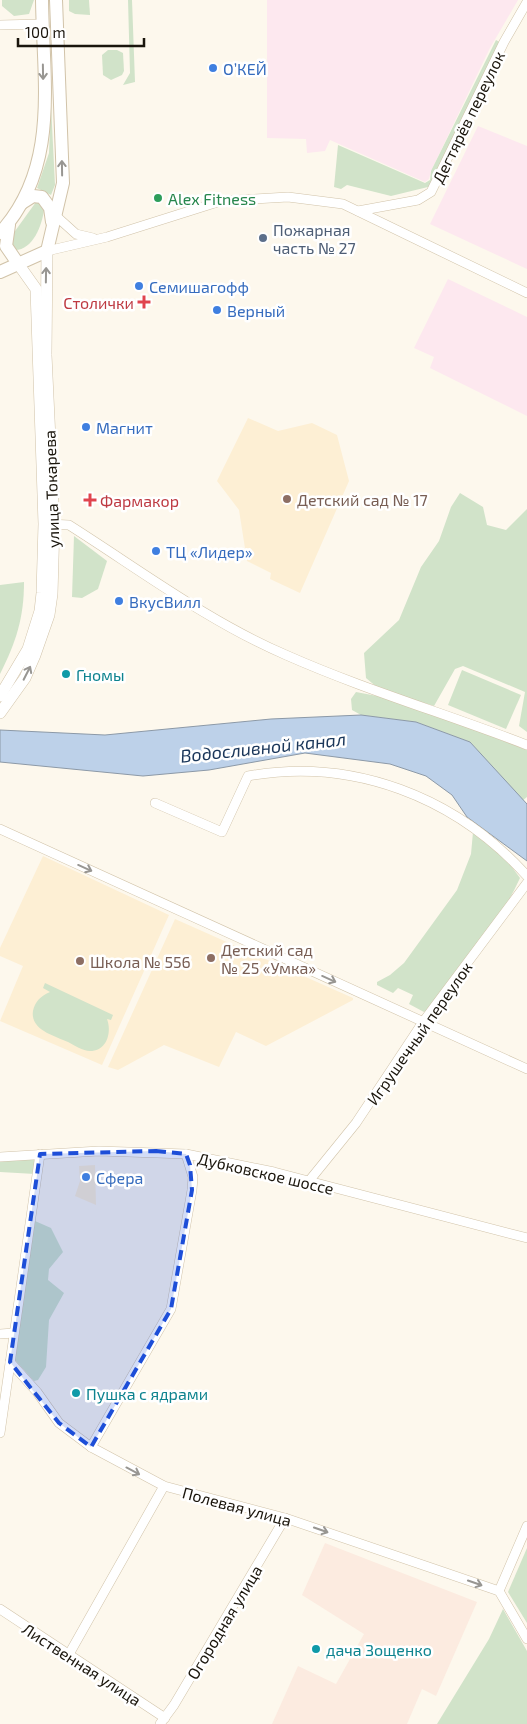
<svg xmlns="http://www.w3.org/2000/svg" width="527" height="1724" font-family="'Exo 2',sans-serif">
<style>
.built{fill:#fdefd4}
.industrial{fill:#fde8ef}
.medical{fill:#fcebe0}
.green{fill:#d1e3c9}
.water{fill:#bdd1e9;stroke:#8c99a7}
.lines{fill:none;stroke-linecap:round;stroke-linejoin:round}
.minor-casing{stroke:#d1c3a9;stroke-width:10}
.major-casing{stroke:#d1c3a9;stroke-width:12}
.highway-casing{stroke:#d1c3a9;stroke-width:14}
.minor{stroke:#fff;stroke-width:9}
.major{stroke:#fff;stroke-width:11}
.highway{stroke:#fff;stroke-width:12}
.oneway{stroke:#989692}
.marked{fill:#1d4ed8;fill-opacity:0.2;stroke:#1d4ed8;stroke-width:4;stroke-dasharray:10 6;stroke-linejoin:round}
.shop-dot{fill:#3f7fe0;stroke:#fff;stroke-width:2}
.leisure-dot{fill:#2e9e5b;stroke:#fff;stroke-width:2}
.service-dot{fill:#5c6f8a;stroke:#fff;stroke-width:2}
.health-dot{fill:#e0444e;stroke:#fff;stroke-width:2}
.education-dot{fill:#8d6e63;stroke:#fff;stroke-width:2}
.culture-dot{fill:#0f9aa8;stroke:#fff;stroke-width:2}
.labels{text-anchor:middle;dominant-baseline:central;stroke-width:5;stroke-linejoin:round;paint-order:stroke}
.shop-label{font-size:16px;fill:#366cbe;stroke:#fff;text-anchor:start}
.street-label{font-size:16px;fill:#1a150c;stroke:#fff}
.leisure-label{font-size:16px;fill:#27864d;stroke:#fff;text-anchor:start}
.service-label{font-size:16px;fill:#4e5e75;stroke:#fff;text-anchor:start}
.health-label{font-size:16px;fill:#be3a42;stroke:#fff;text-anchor:end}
.education-label{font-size:16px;fill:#785e54;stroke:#fff;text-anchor:start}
.culture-label{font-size:16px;fill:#0d838f;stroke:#fff;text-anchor:start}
.water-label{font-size:18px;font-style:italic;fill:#1b375a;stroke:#fff}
</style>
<rect width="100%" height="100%" fill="#fdf8ed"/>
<!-- built -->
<g class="built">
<path d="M248 418 278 431 312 423 337 435 349 481 300 593 270 579 271 573 247 561 239 510 217 481Z"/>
<path d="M43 856 169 915 102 1065 0 1021 23 966 0 956V948Z"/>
<path d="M175 919 353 998V1000L266 1046 236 1032 219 1067 164 1045 118 1070 108 1067Z"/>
<path d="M95 1165 96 1205 75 1196 80 1181 79 1166Z"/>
</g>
<!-- industrial -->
<g class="industrial">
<path d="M267 0H518L490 48 431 171 429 179 425 182 330 140 325 151 307 153 306 139 267 138Z"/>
<path d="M478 126 527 146V269L430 224Z"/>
<path d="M448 279 527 317V416L430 368 434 357 414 348Z"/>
</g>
<!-- medical -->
<path class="medical" d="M325 1543 477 1602 436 1696 422 1689 407 1724H272L298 1666 336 1684 364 1634 302 1595Z"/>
<!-- green -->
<g class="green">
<path d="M2 0H34L29 14 14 16 2 6Z"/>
<path d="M69 0H89L90 15 75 14 69 11Z"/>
<path d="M128 0H132L135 82 123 85 130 73Z"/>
<path d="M496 40 503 44 432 186 391 196 347 185 341 189 334 187 338 145 425 183 430 180 431 171Z"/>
<path d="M108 50H117L123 53 124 71 122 75 111 80 103 75 102 55Z"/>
<path d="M51 105 55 185 51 195 37 188 49 153Z"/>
<path d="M36 202H41L44 210C42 225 33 250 15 250L11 248 10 238Z"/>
<path d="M460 493 483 507 487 525 506 530 527 509V732L519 726 525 692 463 666 455 669 434 706 379 689 366 678 364 653 399 620 421 567 439 541 451 507Z"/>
<path d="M74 536 107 561 98 589 82 598 72 597Z"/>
<path d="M24 582C24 618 16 642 0 674V585Z"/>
<path d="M462 670 521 695 506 729 448 705Z"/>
<path d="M356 692 398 700 527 750V797L522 801 470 742 416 722 361 715 352 710 351 699Z"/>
<path d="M473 832 503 855 520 878C499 925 461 967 430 1008L424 1012 409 1004 413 995 398 988 393 993 377 985V982L390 975 404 963 457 890 471 854Z"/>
<path d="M45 983 113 1015 111 1020 107 1019C112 1032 107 1051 90 1051 83 1051 74 1045 68 1042 55 1036 30 1030 33 1011 35 1001 41 996 50 992L43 988Z"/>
<path d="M37 1157 35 1174 0 1172V1160Z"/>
<path d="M35 1221 51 1228 63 1252 49 1269 48 1280 64 1293 49 1320 46 1367 38 1380 34 1381 15 1360Z"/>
<path d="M527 1548V1623L508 1592Z"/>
<path d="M503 1609 527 1651V1724H437L489 1639Z"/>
</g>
<!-- water -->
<path class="water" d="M361 715 416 722 470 742 527 804V861L467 817 452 795 426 776 390 764 305 753 209 770 143 776 0 762V730L105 735 271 719Z"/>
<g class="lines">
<defs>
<g id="minor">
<path d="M0 25 42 24"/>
<path d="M358 211 418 200 431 192 504 42 527 2"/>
<path d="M56 216 76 234 93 238"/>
<path d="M47 251 107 237 221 201 288 197 343 204 527 293"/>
<path d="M49 524 69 525C140 570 209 622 286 655 365 690 447 714 527 745"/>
<path d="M155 803 222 832 248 776C353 757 456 797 527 876"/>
<path d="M0 829 527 1069"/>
<path d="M0 1157 99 1151 186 1154 274 1172 527 1238"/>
<path d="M309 1181 356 1123 423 1022 527 883"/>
<path d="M0 1334 14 1333"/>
<path d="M10 1362 37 1392 59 1423 91 1447 164 1486 285 1518 499 1591"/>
<path d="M0 1433 40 1154"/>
<path d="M91 1447 171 1309 192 1190 193 1177 186 1154"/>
<path d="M499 1591 527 1526"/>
<path d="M499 1591 527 1639"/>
<path d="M0 1609 165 1718"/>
<path d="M68 1656 164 1486"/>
<path d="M160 1724 174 1705 285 1518"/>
</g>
<g id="major">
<path d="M0 696 28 649 40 611 42 593 44 524 36 289 19 265"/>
<path d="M0 713 25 678 35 655 49 615 52 594 54 524 46 355 47 251"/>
</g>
<g id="highway">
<path d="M22 203 33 196 42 197 50 208 52 222"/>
<path d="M9 225 6 246 19 265"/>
<path d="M0 233C60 167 43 82 42 0"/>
<path d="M0 272 47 251 63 183 56 0"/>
</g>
</defs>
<!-- minor casing -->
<use href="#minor" class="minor-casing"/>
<!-- major casing -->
<use href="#major" class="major-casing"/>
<!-- highway casing -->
<use href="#highway" class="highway-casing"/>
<!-- minor -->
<use href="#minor" class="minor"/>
<!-- major -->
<use href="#major" class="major"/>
<!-- highway -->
<use href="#highway" class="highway"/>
</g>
<!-- one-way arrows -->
<defs><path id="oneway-shaft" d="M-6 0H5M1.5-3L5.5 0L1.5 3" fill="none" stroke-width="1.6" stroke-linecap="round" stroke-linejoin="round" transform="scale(1.25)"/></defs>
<g class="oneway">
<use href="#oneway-shaft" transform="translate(43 72) rotate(89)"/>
<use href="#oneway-shaft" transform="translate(62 168) rotate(-91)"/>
<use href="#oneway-shaft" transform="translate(46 275) rotate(-89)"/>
<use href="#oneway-shaft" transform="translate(27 673) rotate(-63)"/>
<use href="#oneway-shaft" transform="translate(85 868) rotate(24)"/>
<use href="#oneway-shaft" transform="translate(329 979) rotate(24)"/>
<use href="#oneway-shaft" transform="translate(133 1471) rotate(28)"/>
<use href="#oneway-shaft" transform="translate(321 1530) rotate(19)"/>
<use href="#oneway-shaft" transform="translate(475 1583) rotate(19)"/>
</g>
<!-- marked area -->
<path class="marked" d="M156 1151 186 1154 190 1165 192 1190 171 1309 91 1447 59 1423 10 1362 40 1154Z"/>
<!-- markers -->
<g class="shop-dot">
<circle cx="213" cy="68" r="5"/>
<circle cx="139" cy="286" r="5"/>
<circle cx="217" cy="310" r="5"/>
<circle cx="86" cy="427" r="5"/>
<circle cx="156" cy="551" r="5"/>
<circle cx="119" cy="601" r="5"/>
<circle cx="86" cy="1177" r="5"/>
</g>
<circle class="leisure-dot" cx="158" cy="198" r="5"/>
<circle class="service-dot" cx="263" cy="238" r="5"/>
<g class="health-dot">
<path d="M141.5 294.5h5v5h5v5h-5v5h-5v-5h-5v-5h5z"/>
<path d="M87.5 492.5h5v5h5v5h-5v5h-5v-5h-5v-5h5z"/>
</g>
<g class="education-dot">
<circle cx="287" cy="499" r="5"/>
<circle cx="211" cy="958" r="5"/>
<circle cx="80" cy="961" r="5"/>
</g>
<g class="culture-dot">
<circle cx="66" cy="674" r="5"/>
<circle cx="76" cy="1393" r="5"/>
<circle cx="316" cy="1649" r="5"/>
</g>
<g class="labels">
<!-- shop labels -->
<g class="shop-label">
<text x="223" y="68">О’КЕЙ</text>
<text x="149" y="286">Семишагофф</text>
<text x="227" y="310">Верный</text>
<text x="96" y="427">Магнит</text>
<text x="166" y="551">ТЦ «Лидер»</text>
<text x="129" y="601">ВкусВилл</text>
<text x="96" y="1177">Сфера</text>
</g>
<!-- street labels -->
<g class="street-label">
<text transform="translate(468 117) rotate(-64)">Дегтярёв переулок</text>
<text transform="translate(51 489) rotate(-92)">улица Токарева</text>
<text transform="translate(419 1033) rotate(-55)">Игрушечный переулок</text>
<text transform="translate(266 1173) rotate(13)">Дубковское шоссе</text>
<text transform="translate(237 1506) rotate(15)">Полевая улица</text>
<text transform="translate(224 1622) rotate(-59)">Огородная улица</text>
<text transform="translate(82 1664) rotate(33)">Лиственная улица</text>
</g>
<!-- leisure labels -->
<g class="leisure-label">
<text x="168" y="198">Alex Fitness</text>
</g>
<!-- service labels -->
<g class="service-label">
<text x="273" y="229">Пожарная<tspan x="273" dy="18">часть № 27</tspan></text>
</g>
<!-- health labels -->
<g class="health-label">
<text x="134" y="302">Столички</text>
<text x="100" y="500" text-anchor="start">Фармакор</text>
</g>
<!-- education labels -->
<g class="education-label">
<text x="297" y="499">Детский сад № 17</text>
<text x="221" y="949">Детский сад<tspan x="221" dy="18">№ 25 «Умка»</tspan></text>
<text x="90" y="961">Школа № 556</text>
</g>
<!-- culture labels -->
<g class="culture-label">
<text x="76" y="674">Гномы</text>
<text x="86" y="1393">Пушка с ядрами</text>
<text x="326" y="1649">дача Зощенко</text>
</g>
<!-- water labels -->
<g class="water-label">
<text transform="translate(263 747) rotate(-6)">Водосливной канал</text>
</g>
</g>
<!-- scale -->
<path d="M18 38v8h126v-8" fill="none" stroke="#1a150c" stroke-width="2.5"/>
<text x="25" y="38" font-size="15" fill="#1a150c" stroke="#ffffff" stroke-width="4" paint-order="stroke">100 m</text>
</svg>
